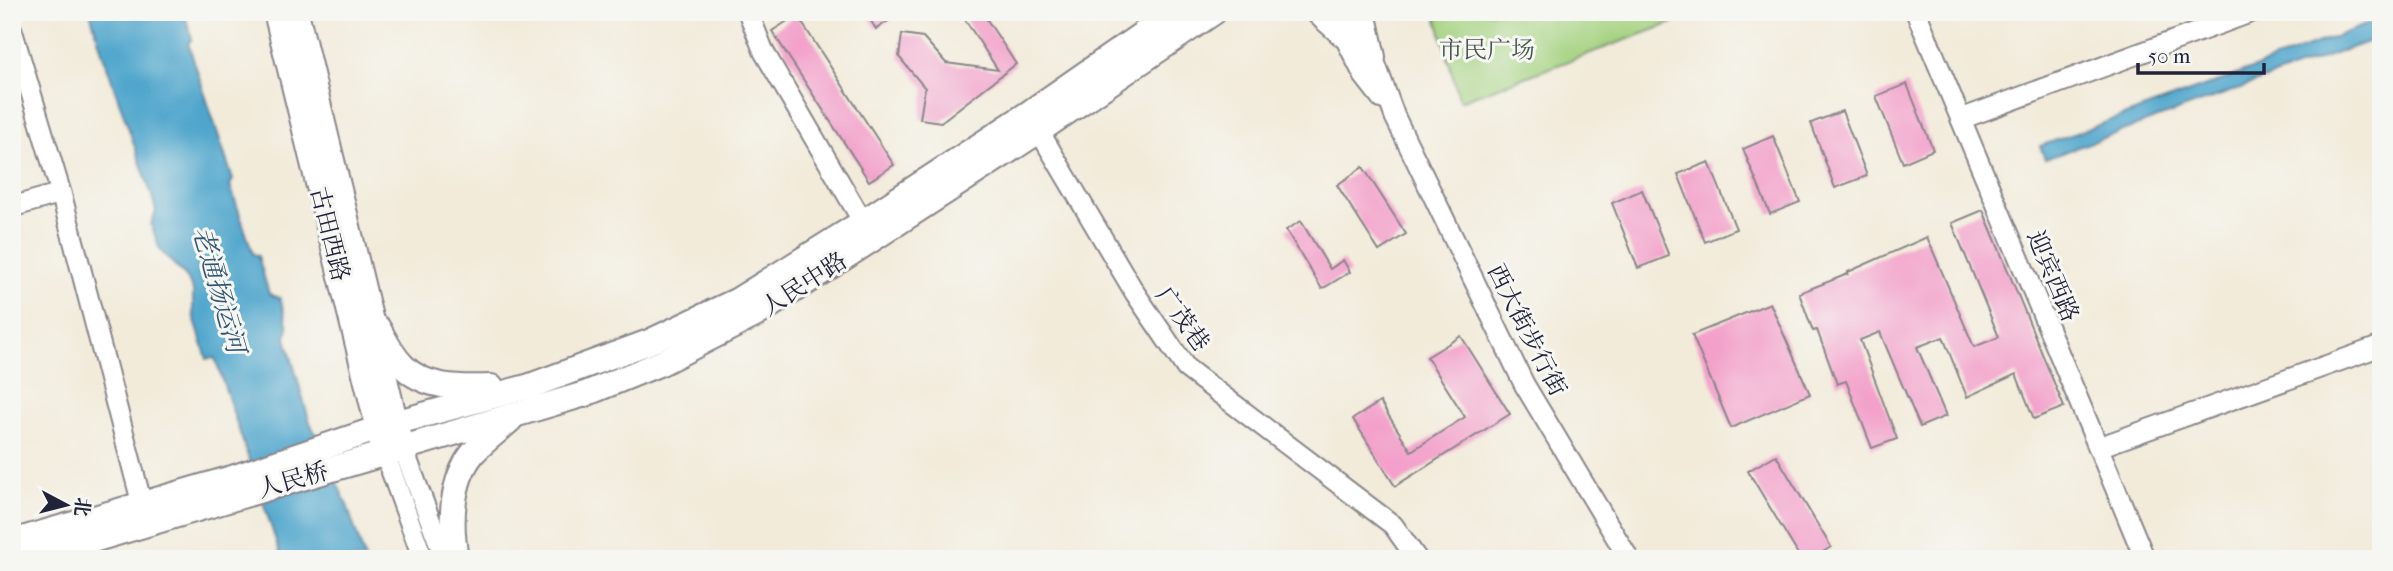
<svg xmlns="http://www.w3.org/2000/svg" width="2393" height="571" font-family="'IM FELL French Canon','Noto Serif SC',serif">
<style>
.green{fill:#a3d17e;stroke:#627a5c;stroke-width:2}
.water{fill:#4fa6cc;stroke:#386484;stroke-width:2}
.building{fill:#f3a1ca}
.lines{fill:none;stroke-linecap:round;stroke-linejoin:round}
.minor-casing{stroke:#8a868a;stroke-width:23}
.major-casing{stroke:#8a868a;stroke-width:28}
.minor{stroke:#fff;stroke-width:19}
.major{stroke:#fff;stroke-width:24}
.labels{text-anchor:middle;dominant-baseline:central;stroke-width:6;stroke-linejoin:round;paint-order:stroke}
.park-label{font-size:24px;fill:#49574f;stroke:#f6f6f2}
.street-label{font-size:24px;fill:#22223b;stroke:#f6f6f2}
.water-label{font-size:26px;font-style:italic;fill:#345775;stroke:#f6f6f2}
</style>
<rect width="100%" height="100%" fill="#f6f6f2"/>
<filter id="ink" filterUnits="userSpaceOnUse"><feTurbulence type="fractalNoise" baseFrequency=".0143" numOctaves="2"/><feDisplacementMap in="SourceGraphic" scale="14" xChannelSelector="R" yChannelSelector="G"/><feConvolveMatrix kernelMatrix="1 2 1 2 8 2 1 2 1" color-interpolation-filters="sRGB"/></filter>
<filter id="wash" filterUnits="userSpaceOnUse"><feTurbulence type="fractalNoise" baseFrequency=".00686" numOctaves="4" result="noise"/><feDisplacementMap in="SourceGraphic" scale="28" xChannelSelector="R" yChannelSelector="G"/><feGaussianBlur stdDeviation="1.57" result="paint"/><feColorMatrix in="noise" values="0 0 0 0 0 0 0 0 0 0 0 0 0 0 0 0 0 1.4 0 .05"/><feComposite in="paint" operator="in"/></filter>
<g filter="url(#wash)">
<rect width="100%" height="100%" fill="#f2ebda"/>
<!-- green -->
<path class="green" d="M1435 12H1702L1460 101Z"/>
<!-- water -->
<g class="water">
<path d="M90 12H184L192 39 188 43 233 180 230 185 253 254 258 256 269 294 280 298 288 327 286 338 309 420 347 505 365 559H282L215 358 207 359 193 314V291L187 278 160 250 151 224 156 211 152 196 103 55Z"/>
<path d="M2381 19V37L2045 159 2040 146 2220 81Z"/>
</g>
<g id="blocks">
<!-- building -->
<g class="building">
<path d="M865 12H902L876 29Z"/>
<path d="M960 12H982L1016 64 941 122 920 119 925 88 899 57 902 34 923 37 946 63 998 70Z"/>
<path d="M797 15 894 165 869 181 772 31Z"/>
<path d="M1907 84 1933 150 1903 163 1876 96Z"/>
<path d="M1842 111 1867 176 1835 188 1811 123Z"/>
<path d="M1773 136 1800 202 1770 214 1743 149Z"/>
<path d="M1709 162 1736 229 1705 242 1678 174Z"/>
<path d="M1363 167 1406 234 1379 251 1337 185Z"/>
<path d="M1642 190 1669 256 1638 268 1612 203Z"/>
<path d="M1983 210 2064 407 2034 419 2016 374 1967 397 1943 337 1917 347 1946 416 1920 427 1880 332 1860 340 1897 439 1872 448 1846 381 1837 384 1817 330 1813 331 1799 293 1848 274V272L1927 237 1974 347 1999 337 1952 223Z"/>
<path d="M1301 221 1330 269 1343 260 1350 272 1322 289 1286 230Z"/>
<path d="M1770 303 1810 394 1731 428 1692 335Z"/>
<path d="M1461 336 1510 414 1395 486 1353 419 1380 402 1411 451 1465 417 1427 357Z"/>
<path d="M1776 455 1831 547 1811 559H1801L1748 471Z"/>
</g>
</g>
</g>
<g filter="url(#ink)">
<use href="#blocks" fill-opacity="0" stroke="#8a868a" stroke-width="2"/>
<g class="lines">
<defs>
<g id="minor">
<path d="M748 12 764 52 863 222 871 230"/>
<path d="M1350 12 1373 57 1395 117 1524 384 1629 559"/>
<path d="M1916 12 2145 559"/>
<path d="M1339 26 1364 76 1382 99"/>
<path d="M12 30 61 193 142 504 148 516"/>
<path d="M1961 119 2252 12"/>
<path d="M1030 120 1039 131 1135 293 1186 368 1393 525 1417 559"/>
<path d="M12 207 61 193"/>
<path d="M2099 447 2381 346"/>
<path d="M403 448 445 559"/>
<path d="M385 454 423 559"/>
</g>
<g id="major">
<path d="M276 12 382 443"/>
<path d="M296 12 399 437"/>
<path d="M1318 12 1345 36"/>
<path d="M1363 12 1373 57"/>
<path d="M378 328C385 340 392 355 402 365 424 389 461 388 491 387"/>
<path d="M12 542 232 478 394 423 530 386 649 342 738 300 863 222 1026 115 1174 12"/>
<path d="M29 559 585 394 661 363 757 314 1039 131 1214 12"/>
<path d="M456 559C450 525 450 481 473 453 484 441 498 431 510 420"/>
</g>
</defs>
<!-- minor casing -->
<use href="#minor" class="minor-casing"/>
<!-- major casing -->
<use href="#major" class="major-casing"/>
<!-- minor -->
<use href="#minor" class="minor"/>
<!-- major -->
<use href="#major" class="major"/>
</g>
</g>
<g class="labels">
<!-- park labels -->
<g class="park-label">
<text x="1487" y="50">市民广场</text>
</g>
<!-- street labels -->
<g class="street-label">
<text transform="translate(330 234) rotate(76)">古田西路</text>
<text transform="translate(2053 276) rotate(67)">迎宾西路</text>
<text transform="translate(804 284) rotate(-33)">人民中路</text>
<text transform="translate(1183 319) rotate(54)">广茂巷</text>
<text transform="translate(1527 330) rotate(63)">西大街步行街</text>
<text transform="translate(293 480) rotate(-16)">人民桥</text>
</g>
<!-- water labels -->
<g class="water-label">
<text transform="translate(219 290) rotate(74)">老通扬运河</text>
</g>
</g>
<!-- margin -->
<rect width="2393" height="571" fill="none" stroke="#f6f6f2" stroke-width="42"/>
<!-- north arrow -->
<g transform="translate(66 505) rotate(97)" stroke="#f6f6f2" stroke-width="5" paint-order="stroke">
<path d="M0-5L12 26L0 18L-12 26Z" fill="#22223b"/>
<text y="-10" font-size="19" font-weight="bold" text-anchor="middle" fill="#22223b">北</text>
</g>
<!-- scale -->
<path d="M2138 63v10h126v-10" fill="none" stroke="#22223b" stroke-width="3.5"/>
<text x="2148" y="63" font-size="21" fill="#22223b" stroke="#f6f6f2" stroke-width="5" paint-order="stroke">50 m</text>
</svg>
